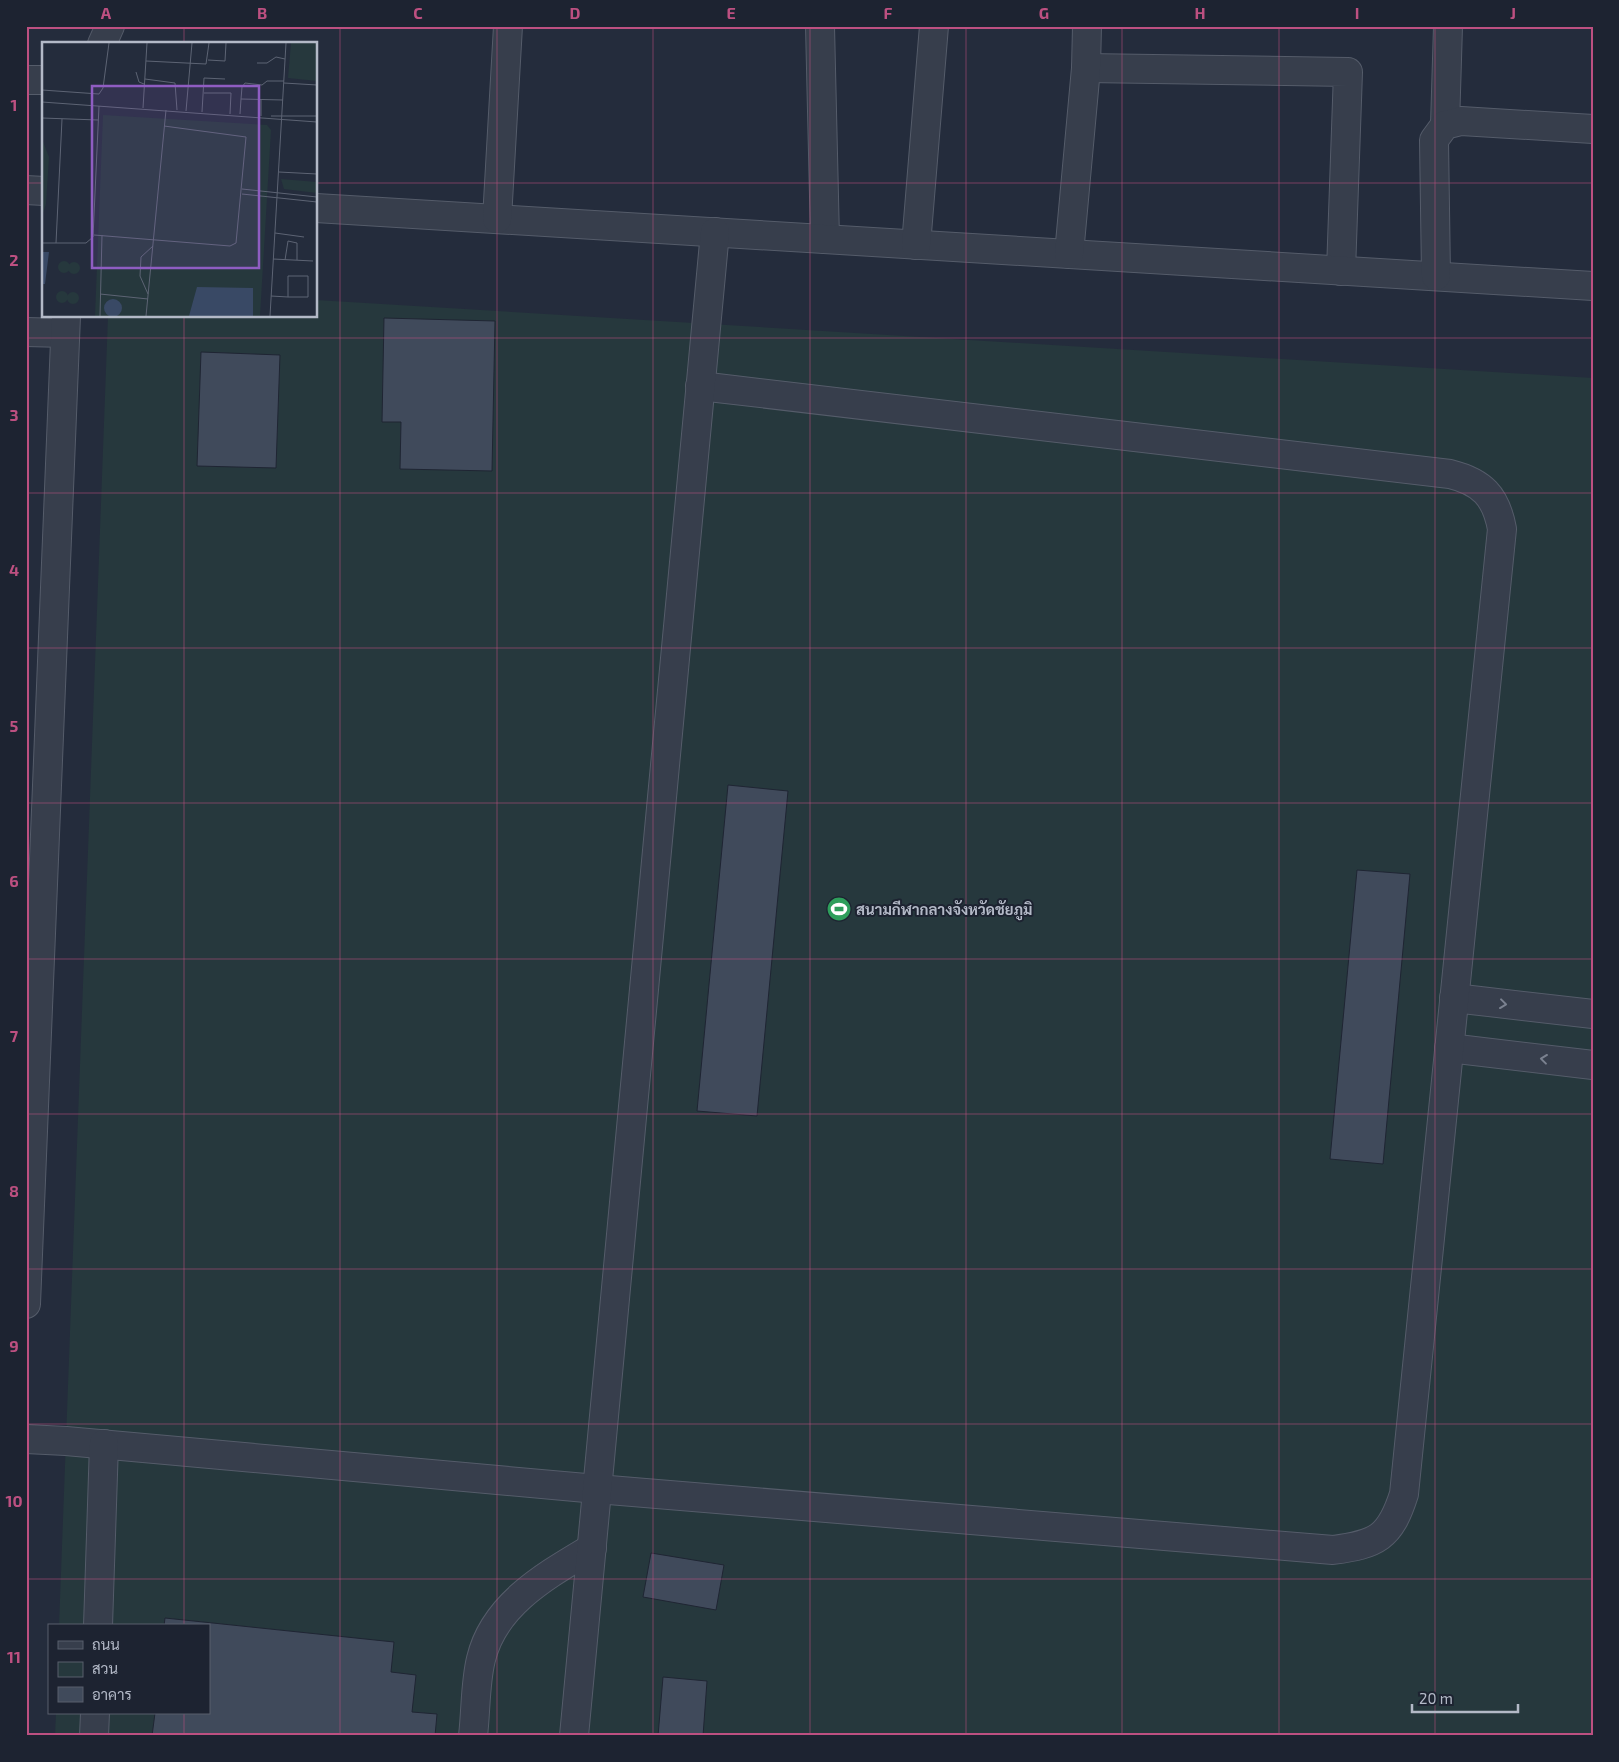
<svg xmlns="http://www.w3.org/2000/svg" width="1619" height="1762" font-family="'Exo 2',Sarabun,sans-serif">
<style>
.green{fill:#26383d}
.building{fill:#404a5b;stroke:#1f2533}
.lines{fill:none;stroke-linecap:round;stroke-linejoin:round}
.minor-casing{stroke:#555c6a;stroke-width:30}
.minor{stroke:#373e4c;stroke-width:28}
.oneway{stroke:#7b8290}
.grid{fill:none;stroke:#bd5081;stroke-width:1;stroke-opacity:0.55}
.labels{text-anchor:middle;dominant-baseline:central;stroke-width:4;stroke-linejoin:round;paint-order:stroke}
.poi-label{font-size:15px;font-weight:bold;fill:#b3b9c7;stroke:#1d2331;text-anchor:start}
.inset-road{fill:none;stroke:#5d6474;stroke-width:1}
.view{fill:#8f5dc2;fill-opacity:0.15;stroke:#8f5dc2;stroke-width:2.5}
.inset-edge{fill:none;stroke:#b3b9c7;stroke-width:2.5}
.neatline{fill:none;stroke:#bd5081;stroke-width:2}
.grid-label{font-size:16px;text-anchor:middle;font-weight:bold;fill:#bd5081}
</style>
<rect width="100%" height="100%" fill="#242c3c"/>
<!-- green -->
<path class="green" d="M316 300 1593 378V1736H55L56 1713H209V1626H59L108 316H316Z"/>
<!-- building -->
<g class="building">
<path d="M384 318 495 321 492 471 400 469 401 422H382Z"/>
<path d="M201 352 280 355 276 468 197 466Z"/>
<path d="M728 785 788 791 757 1116 697 1111Z"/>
<path d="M1357 870 1410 874 1383 1164 1330 1159Z"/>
<path d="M651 1553 724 1565 716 1610 643 1597Z"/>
<path d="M165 1618 394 1642 391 1672 416 1675 412 1712 437 1714 435 1736H152L155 1713H209V1626H164Z"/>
<path d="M663 1677 707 1681 703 1736H658Z"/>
</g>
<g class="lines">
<defs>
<g id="minor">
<path d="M820 26 825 239"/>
<path d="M102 44 110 26"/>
<path d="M1086 68 1348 72 1341 271"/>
<path d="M26 80H44"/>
<path d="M1445 125 1448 26"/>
<path d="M26 190 44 191"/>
<path d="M316 208 1593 286"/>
<path d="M497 219 508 26"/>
<path d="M916 245 934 26"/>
<path d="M1069 254 1086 68 1087 26"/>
<path d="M1436 276 1434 140 1445 125 1461 121 1593 129"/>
<path d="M26 332 65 333"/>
<path d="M1454 998 1593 1014"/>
<path d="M1449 1048 1593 1065"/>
<path d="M26 1304 66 316"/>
<path d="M26 1439 66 1441 597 1489 1333 1550C1377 1544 1390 1538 1404 1494L1502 529C1496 496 1482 482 1450 474L700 386"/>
<path d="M98 1626 104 1444"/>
<path d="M94 1736 95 1713"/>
<path d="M473 1736C476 1711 475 1683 481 1659 494 1604 547 1575 592 1548"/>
<path d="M574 1736 715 232"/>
</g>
</defs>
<!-- minor casing -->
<use href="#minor" class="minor-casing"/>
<!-- minor -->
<use href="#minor" class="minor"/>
</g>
<!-- one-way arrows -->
<defs><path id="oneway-chevron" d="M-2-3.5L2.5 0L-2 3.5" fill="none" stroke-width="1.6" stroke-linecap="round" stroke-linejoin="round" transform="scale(1.25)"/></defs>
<g class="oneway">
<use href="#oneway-chevron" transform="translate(1503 1004) rotate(7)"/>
<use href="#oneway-chevron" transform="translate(1544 1059) rotate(-173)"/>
</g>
<!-- grid -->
<path class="grid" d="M184 26V44M340 26V1736M497 26V1736M653 26V1736M810 26V1736M966 26V1736M1122 26V1736M1279 26V1736M1435 26V1736M26 183H44M316 183H1593M184 316V1626M26 338H1593M26 493H1593M26 648H1593M26 803H1593M26 959H1593M26 1114H1593M26 1269H1593M26 1424H1593M26 1579H1593M184 1713V1736"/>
<!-- icons -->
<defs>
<symbol id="stadium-disc" viewBox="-11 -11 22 22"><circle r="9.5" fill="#2e9e5b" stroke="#1d2331"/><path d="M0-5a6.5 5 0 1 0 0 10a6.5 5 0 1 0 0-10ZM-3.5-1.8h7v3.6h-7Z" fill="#fff"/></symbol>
</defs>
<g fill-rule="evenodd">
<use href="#stadium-disc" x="825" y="895" width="28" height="28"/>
</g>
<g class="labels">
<!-- poi labels -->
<g class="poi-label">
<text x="856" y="909">สนามกีฬากลางจังหวัดชัยภูมิ</text>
</g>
</g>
<!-- overview -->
<g transform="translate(42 42)">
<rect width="275" height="275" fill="#242c3c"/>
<path d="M249 1H275V39L246 36ZM61 73 225 83 229 88 218 274H53ZM0 97 7 115 4 162 0 174ZM239 137 275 140V151L242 147ZM16 225a6 6 0 1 1 12 0a6 6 0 1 1-12 0ZM26 226a6 6 0 1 1 12 0a6 6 0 1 1-12 0ZM14 255a6 6 0 1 1 12 0a6 6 0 1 1-12 0ZM25 256a6 6 0 1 1 12 0a6 6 0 1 1-12 0Z" fill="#26383d"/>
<path d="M0 210H7L3 242H0ZM155 245 211 246V274H147ZM62 266a9 9 0 1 1 18 0a9 9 0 1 1-18 0Z" fill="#394965"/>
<path class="inset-road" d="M166 18 183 19 184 1M104 19 164 22 167 1M215 21H225L234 15 243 17M94 30 97 40 102 42M103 37 133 41 135 68M242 41 275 43M0 48 57 52 61 46 67 1M162 51H189L188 72M199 57 200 45 203 41 220 43 225 39H242M0 60 275 80M101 66 105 1M144 69 150 1M160 70 162 36 183 37M198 72 199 57 241 58M219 74V57M229 74H275M0 76 56 78M237 130 275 132M200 147 275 155M200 152 275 160M233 191 262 195M52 193 188 204 194 201 204 95 122 84M0 201H44L51 195 57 64M14 201 20 77M231 217 271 219M243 218 246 199 255 201V218M58 252 106 257M106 252 98 234 99 215 111 204M229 254 246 255H266V234H246V255M58 274 60 193M104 274 124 68M228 274 244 1"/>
<path class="view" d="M50 44H217V226H50Z"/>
<rect width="275" height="275" class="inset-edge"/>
</g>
<!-- border -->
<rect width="1619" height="1762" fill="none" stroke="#1d2331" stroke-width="55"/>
<!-- legend -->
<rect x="48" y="1624" width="162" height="90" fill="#1d2331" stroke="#595f6d"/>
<rect x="58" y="1641" width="25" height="8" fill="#373e4c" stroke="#595f6d"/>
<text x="92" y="1650" font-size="15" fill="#b3b9c7">ถนน</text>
<rect x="58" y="1662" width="25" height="15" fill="#26383d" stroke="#595f6d"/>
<text x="92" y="1674" font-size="15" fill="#b3b9c7">สวน</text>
<rect x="58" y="1687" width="25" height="15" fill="#404a5b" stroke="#595f6d"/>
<text x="92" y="1700" font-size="15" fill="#b3b9c7">อาคาร</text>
<!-- scale -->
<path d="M1412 1704v8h106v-8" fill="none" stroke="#b3b9c7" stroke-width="2.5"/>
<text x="1419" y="1704" font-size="15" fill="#b3b9c7" stroke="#1d2331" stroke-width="4" paint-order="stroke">20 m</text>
<rect x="28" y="28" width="1564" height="1706" class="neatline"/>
<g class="grid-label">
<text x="106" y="19">A</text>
<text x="262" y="19">B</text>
<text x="418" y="19">C</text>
<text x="575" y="19">D</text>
<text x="731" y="19">E</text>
<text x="888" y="19">F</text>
<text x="1044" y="19">G</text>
<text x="1200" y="19">H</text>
<text x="1357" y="19">I</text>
<text x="1513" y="19">J</text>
<text x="14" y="111">1</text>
<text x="14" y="266">2</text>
<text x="14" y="421">3</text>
<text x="14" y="576">4</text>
<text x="14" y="732">5</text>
<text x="14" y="887">6</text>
<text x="14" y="1042">7</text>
<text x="14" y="1197">8</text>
<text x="14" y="1352">9</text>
<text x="14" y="1507">10</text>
<text x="14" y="1663">11</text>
</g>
</svg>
